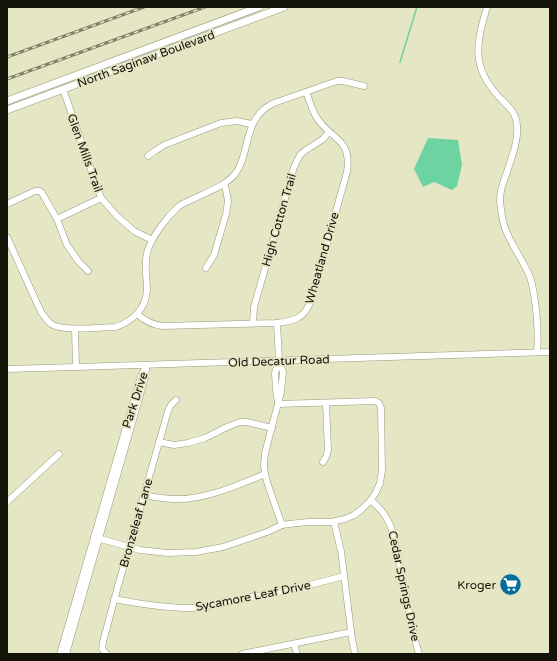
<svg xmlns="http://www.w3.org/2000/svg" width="557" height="661" font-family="'Varela Round',sans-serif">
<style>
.water{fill:#6dd3a0}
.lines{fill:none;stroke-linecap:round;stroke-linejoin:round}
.stream{stroke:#6dd3a0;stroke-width:1.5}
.minor-casing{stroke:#989a7a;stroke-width:7}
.major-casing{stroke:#989a7a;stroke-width:8}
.minor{stroke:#fff;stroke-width:6}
.major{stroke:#fff;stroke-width:7}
.rail-casing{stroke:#7f8169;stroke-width:3}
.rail{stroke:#e4e6c4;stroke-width:1.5;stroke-dasharray:4.5;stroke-linecap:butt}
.labels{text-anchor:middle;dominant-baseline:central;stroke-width:3.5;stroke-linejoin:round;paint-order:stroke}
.street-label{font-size:12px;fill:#131408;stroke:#e4e6c4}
.poi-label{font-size:12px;fill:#131408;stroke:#e4e6c4;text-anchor:end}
</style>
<rect width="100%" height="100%" fill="#e4e6c4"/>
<!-- water -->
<path class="water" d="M428 138 458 140 462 165 457 186 452 190 434 182 423 187 414 169Z"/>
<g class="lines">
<!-- stream -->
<path class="stream" d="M400 62 417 7"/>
<defs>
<g id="minor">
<path d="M487 7C476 44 471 67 499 97 507 105 516 112 517 125 519 142 510 161 505 178 502 185 500 193 500 201 501 210 502 220 505 228 511 245 523 260 530 277 536 296 539 333 537 352"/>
<path d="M63 89 101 198 117 216 134 231 152 240"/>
<path d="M148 156 155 151 164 145 221 123 236 121 252 124"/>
<path d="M7 204 35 191H40L42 193 57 219 67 245 79 262 88 271"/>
<path d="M57 219 101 198"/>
<path d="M7 237 41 312C44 316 47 321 51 324 64 332 99 327 115 327 132 322 146 309 147 290 147 278 144 265 147 253 151 237 167 217 179 206 196 196 224 188 235 174 240 168 242 161 244 154 250 132 251 114 274 103L337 81H343L364 86"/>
<path d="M206 268 214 255 226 214 228 201 226 190 224 184"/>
<path d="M137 314C145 321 153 325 163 326L277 323C294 321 303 319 310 303L347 172C352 138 331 140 317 118 312 111 310 101 306 92"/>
<path d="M253 323 254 307 294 167 300 155 306 150 323 139 329 132"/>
<path d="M277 323 279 361 283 372 281 392 265 453 264 465 265 474 268 485 282 525"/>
<path d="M75 329 76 367"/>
<path d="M7 369 76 367 550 352"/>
<path d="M278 402 276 390 275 373 279 361"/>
<path d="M159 442 174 445 188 443 205 438 227 427 240 422H247L272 428"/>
<path d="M323 462 326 457 328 450 326 403"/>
<path d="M144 495C154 497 165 499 175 499 205 500 238 485 265 474"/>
<path d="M371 500C383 511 388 518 393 533L415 640 419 654"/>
<path d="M7 502 59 454"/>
<path d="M334 522 341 551 352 639 355 654"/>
<path d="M94 537 140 550 168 553 196 552 223 547 267 532 282 525 289 524 308 522H331L345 519 354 515 362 509 371 500 376 492 380 483 382 470 381 408 379 403 375 401 278 404"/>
<path d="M114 599C140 604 166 608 192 608 210 607 229 602 246 598 279 592 312 585 344 576"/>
<path d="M294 644 297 654"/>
<path d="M60 654 141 376 147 365"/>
<path d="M66 654 145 378 146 369"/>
<path d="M107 654 102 649 103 642 118 586 168 411 171 405 176 400"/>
<path d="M242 654 351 632"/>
</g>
<g id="major">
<path d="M7 101 259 7"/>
<path d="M7 110 284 7"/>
</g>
</defs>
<!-- minor casing -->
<use href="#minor" class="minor-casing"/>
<!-- major casing -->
<use href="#major" class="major-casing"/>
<!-- minor -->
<use href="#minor" class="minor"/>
<!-- major -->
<use href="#major" class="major"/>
<defs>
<g id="rail">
<path d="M7 57 144 7"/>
<path d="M7 79 205 7"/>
</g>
</defs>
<!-- rail casing -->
<use href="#rail" class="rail-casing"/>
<!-- rail -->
<use href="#rail" class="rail"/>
</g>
<!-- icons -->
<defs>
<symbol id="supermarket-disc" viewBox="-11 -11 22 22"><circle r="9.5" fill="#016e9b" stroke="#e4e6c4"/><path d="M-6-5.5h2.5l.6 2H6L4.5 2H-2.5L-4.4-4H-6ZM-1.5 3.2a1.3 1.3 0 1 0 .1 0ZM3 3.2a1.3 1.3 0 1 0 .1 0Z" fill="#fff"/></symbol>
</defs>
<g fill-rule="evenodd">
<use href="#supermarket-disc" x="498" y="572" width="25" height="25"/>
</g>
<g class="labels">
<!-- street labels -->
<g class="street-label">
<text transform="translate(146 59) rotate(-20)">North Saginaw Boulevard</text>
<text transform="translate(85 153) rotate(70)">Glen Mills Trail</text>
<text transform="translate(279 220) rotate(-74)">High Cotton Trail</text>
<text transform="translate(322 258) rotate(-74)">Wheatland Drive</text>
<text transform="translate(279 361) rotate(-2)">Old Decatur Road</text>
<text transform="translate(135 400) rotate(-72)">Park Drive</text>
<text transform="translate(136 523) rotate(-74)">Bronzeleaf Lane</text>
<text transform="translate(404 586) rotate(78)">Cedar Springs Drive</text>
<text transform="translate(253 596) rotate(-11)">Sycamore Leaf Drive</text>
</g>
<!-- poi labels -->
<g class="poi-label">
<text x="496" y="585">Kroger</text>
</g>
</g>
<!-- border -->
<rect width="557" height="661" fill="none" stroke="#131408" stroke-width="16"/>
</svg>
